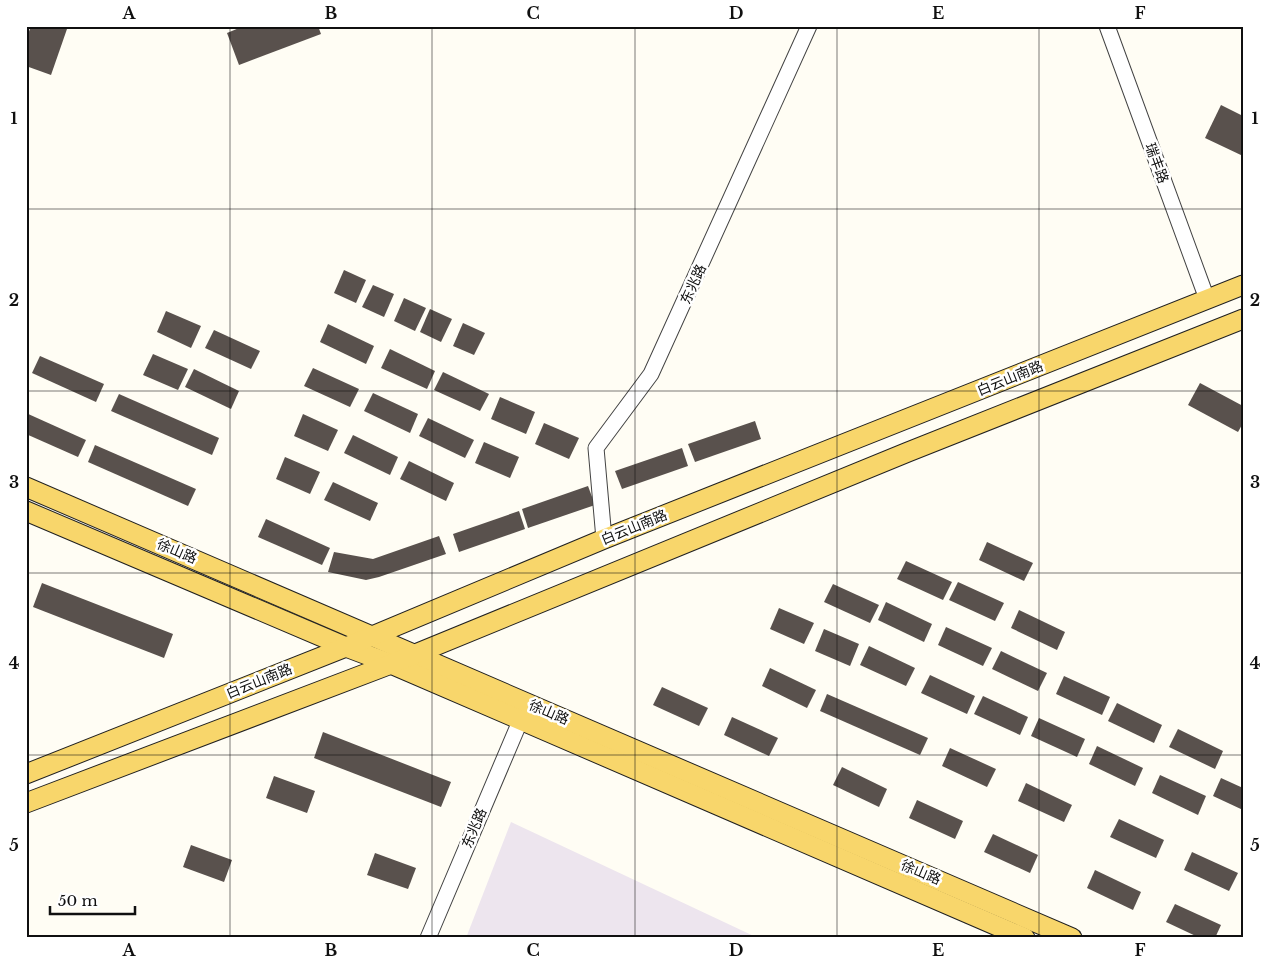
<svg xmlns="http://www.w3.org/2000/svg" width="1269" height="964" font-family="'Libre Baskerville','Noto Sans SC',serif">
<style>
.industrial{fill:#ede5ee}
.building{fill:#59514d}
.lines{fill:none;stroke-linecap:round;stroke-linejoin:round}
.minor-casing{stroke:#434343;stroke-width:17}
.major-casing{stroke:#212121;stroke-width:21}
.minor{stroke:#fff;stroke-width:15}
.major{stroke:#f8d66b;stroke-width:19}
.grid{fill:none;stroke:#101010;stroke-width:1;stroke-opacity:0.55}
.labels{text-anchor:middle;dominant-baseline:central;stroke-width:5;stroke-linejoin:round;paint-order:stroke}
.street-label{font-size:14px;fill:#101010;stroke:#fff}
.neatline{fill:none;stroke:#101010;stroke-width:2}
.grid-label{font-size:16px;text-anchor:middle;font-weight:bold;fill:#101010}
</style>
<rect width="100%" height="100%" fill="#fffdf4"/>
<!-- industrial -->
<path class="industrial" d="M511 822 758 938H466Z"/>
<!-- building -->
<g class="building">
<path d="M31 26H59L67 29 51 75 26 66V40Z"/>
<path d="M244 26H318L321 34 239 65 227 33Z"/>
<path d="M1221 105 1243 116V156L1205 138Z"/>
<path d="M344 270 366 280 356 303 334 293Z"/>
<path d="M373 285 394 294 384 317 362 307Z"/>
<path d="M404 298 426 308 415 331 394 321Z"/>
<path d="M430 309 452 319 441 342 420 332Z"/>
<path d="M166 311 201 326 191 348 157 332Z"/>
<path d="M463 323 485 333 474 355 453 346Z"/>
<path d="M328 324 374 346 366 364 320 342Z"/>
<path d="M214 330 260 351 251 369 205 348Z"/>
<path d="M390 349 435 371 427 389 381 368Z"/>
<path d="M153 354 188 369 178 390 143 375Z"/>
<path d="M40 356 104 384 96 402 32 373Z"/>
<path d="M313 368 359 389 350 407 304 386Z"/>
<path d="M194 369 239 391 231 409 185 387Z"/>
<path d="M443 372 489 394 480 411 434 390Z"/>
<path d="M1200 383 1243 406V423L1238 432 1188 405Z"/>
<path d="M373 393 418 414 410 433 364 411Z"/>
<path d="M119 394 219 438 212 455 111 411Z"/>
<path d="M500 397 535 412 526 434 491 419Z"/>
<path d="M26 413 86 440 78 457 26 434Z"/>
<path d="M303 414 338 430 328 451 294 436Z"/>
<path d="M428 418 474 440 465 458 419 436Z"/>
<path d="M755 421 761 439 695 462 688 444Z"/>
<path d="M544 423 579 438 569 459 535 444Z"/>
<path d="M353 435 398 457 390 475 344 453Z"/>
<path d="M484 442 519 457 510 478 475 463Z"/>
<path d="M95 445 196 489 188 506 88 462Z"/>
<path d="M682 448 688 466 622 489 615 471Z"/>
<path d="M285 457 320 472 310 494 276 479Z"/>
<path d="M409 461 454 483 446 501 400 479Z"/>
<path d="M333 482 378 503 370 521 324 500Z"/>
<path d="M588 486 595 505 528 528 522 509Z"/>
<path d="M519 511 525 529 459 552 453 534Z"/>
<path d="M266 519 330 548 322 565 258 537Z"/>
<path d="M439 536 446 554 379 577 366 580 328 572 334 552 373 559Z"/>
<path d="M987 542 1033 563 1024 581 979 560Z"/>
<path d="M906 561 952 582 943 600 897 579Z"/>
<path d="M958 582 1004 603 995 621 949 600Z"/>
<path d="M42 583 173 634 164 658 33 607Z"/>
<path d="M833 584 879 605 870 623 824 602Z"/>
<path d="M886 602 932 624 924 642 878 620Z"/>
<path d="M779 608 814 623 804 644 770 629Z"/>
<path d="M1019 610 1065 632 1057 650 1011 628Z"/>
<path d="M946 627 992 648 983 666 938 645Z"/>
<path d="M824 629 859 644 850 666 815 651Z"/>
<path d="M869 646 915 668 906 686 860 665Z"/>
<path d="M1001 651 1047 673 1038 691 992 669Z"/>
<path d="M770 668 816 690 807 708 762 686Z"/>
<path d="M930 675 975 696 967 714 921 693Z"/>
<path d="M1064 676 1110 697 1102 715 1056 694Z"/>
<path d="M662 687 708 708 699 726 653 705Z"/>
<path d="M827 694 928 738 920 755 820 711Z"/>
<path d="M983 696 1028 717 1020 735 974 714Z"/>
<path d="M1117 703 1162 725 1154 743 1108 721Z"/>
<path d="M732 717 778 738 769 756 724 735Z"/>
<path d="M1039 718 1085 739 1077 757 1031 736Z"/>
<path d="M1178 729 1223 751 1215 769 1169 747Z"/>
<path d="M323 732 451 782 441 807 314 758Z"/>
<path d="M1097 746 1143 768 1135 786 1089 764Z"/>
<path d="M950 748 996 769 987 787 942 766Z"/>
<path d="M842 767 887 789 879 807 833 785Z"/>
<path d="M1160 775 1206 796 1198 815 1152 793Z"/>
<path d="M274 776 315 791 307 813 266 798Z"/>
<path d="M1221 778 1243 788V810L1213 796Z"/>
<path d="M1026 783 1072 805 1064 822 1018 801Z"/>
<path d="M917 800 963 821 955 839 909 818Z"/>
<path d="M1119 819 1164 840 1156 858 1110 837Z"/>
<path d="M993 834 1038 855 1030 873 984 852Z"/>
<path d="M191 845 232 860 224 882 183 867Z"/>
<path d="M1192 852 1238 873 1229 891 1184 870Z"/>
<path d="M375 853 416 868 408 889 367 875Z"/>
<path d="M1095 870 1141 892 1133 910 1087 888Z"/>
<path d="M1175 904 1221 925 1215 938H1200L1166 922Z"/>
</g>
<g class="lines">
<defs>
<g id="minor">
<path d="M1107 26 1207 299"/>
<path d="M604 539 596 448 651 374 809 26"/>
<path d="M428 938 521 719"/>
</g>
<g id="major">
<path d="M26 487 1072 938"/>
<path d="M26 511 346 647 391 664 1025 938"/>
<path d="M26 774 346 647 604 539 1243 285"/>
<path d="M26 803 391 664 908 452 1243 319"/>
</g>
</defs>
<!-- minor casing -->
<use href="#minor" class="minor-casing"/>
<!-- major casing -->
<use href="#major" class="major-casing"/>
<!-- minor -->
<use href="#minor" class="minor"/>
<!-- major -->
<use href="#major" class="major"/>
</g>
<!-- grid -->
<path class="grid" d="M230 26V938M432 26V938M635 26V938M837 26V938M1039 26V938M26 209H1243M26 391H1243M26 573H1243M26 755H1243"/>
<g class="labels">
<!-- street labels -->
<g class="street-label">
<text transform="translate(1157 163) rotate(70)">瑞丰路</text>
<text transform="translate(693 284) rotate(-66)">东兆路</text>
<text transform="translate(1010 378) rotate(-22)">白云山南路</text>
<text transform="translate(634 527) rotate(-22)">白云山南路</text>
<text transform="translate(177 551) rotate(23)">徐山路</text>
<text transform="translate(259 681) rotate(-22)">白云山南路</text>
<text transform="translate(549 712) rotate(23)">徐山路</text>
<text transform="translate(474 828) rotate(-67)">东兆路</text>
<text transform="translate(921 872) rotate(23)">徐山路</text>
</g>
</g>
<!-- border -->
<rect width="1269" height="964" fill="none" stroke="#ffffff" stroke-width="55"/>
<!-- scale -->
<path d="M50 906v8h85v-8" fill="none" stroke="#101010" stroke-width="2.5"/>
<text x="58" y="906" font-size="15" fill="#101010" stroke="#ffffff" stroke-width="4" paint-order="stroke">50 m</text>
<rect x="28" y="28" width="1214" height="908" class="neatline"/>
<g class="grid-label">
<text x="129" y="19">A</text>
<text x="331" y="19">B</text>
<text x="533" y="19">C</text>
<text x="736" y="19">D</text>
<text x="938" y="19">E</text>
<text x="1140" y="19">F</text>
<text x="14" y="124">1</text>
<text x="1255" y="124">1</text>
<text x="14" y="306">2</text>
<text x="1255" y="306">2</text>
<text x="14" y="488">3</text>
<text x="1255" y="488">3</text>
<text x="14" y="669">4</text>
<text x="1255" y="669">4</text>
<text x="14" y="851">5</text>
<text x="1255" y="851">5</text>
<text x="129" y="956">A</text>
<text x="331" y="956">B</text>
<text x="533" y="956">C</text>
<text x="736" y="956">D</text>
<text x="938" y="956">E</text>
<text x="1140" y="956">F</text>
</g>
</svg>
